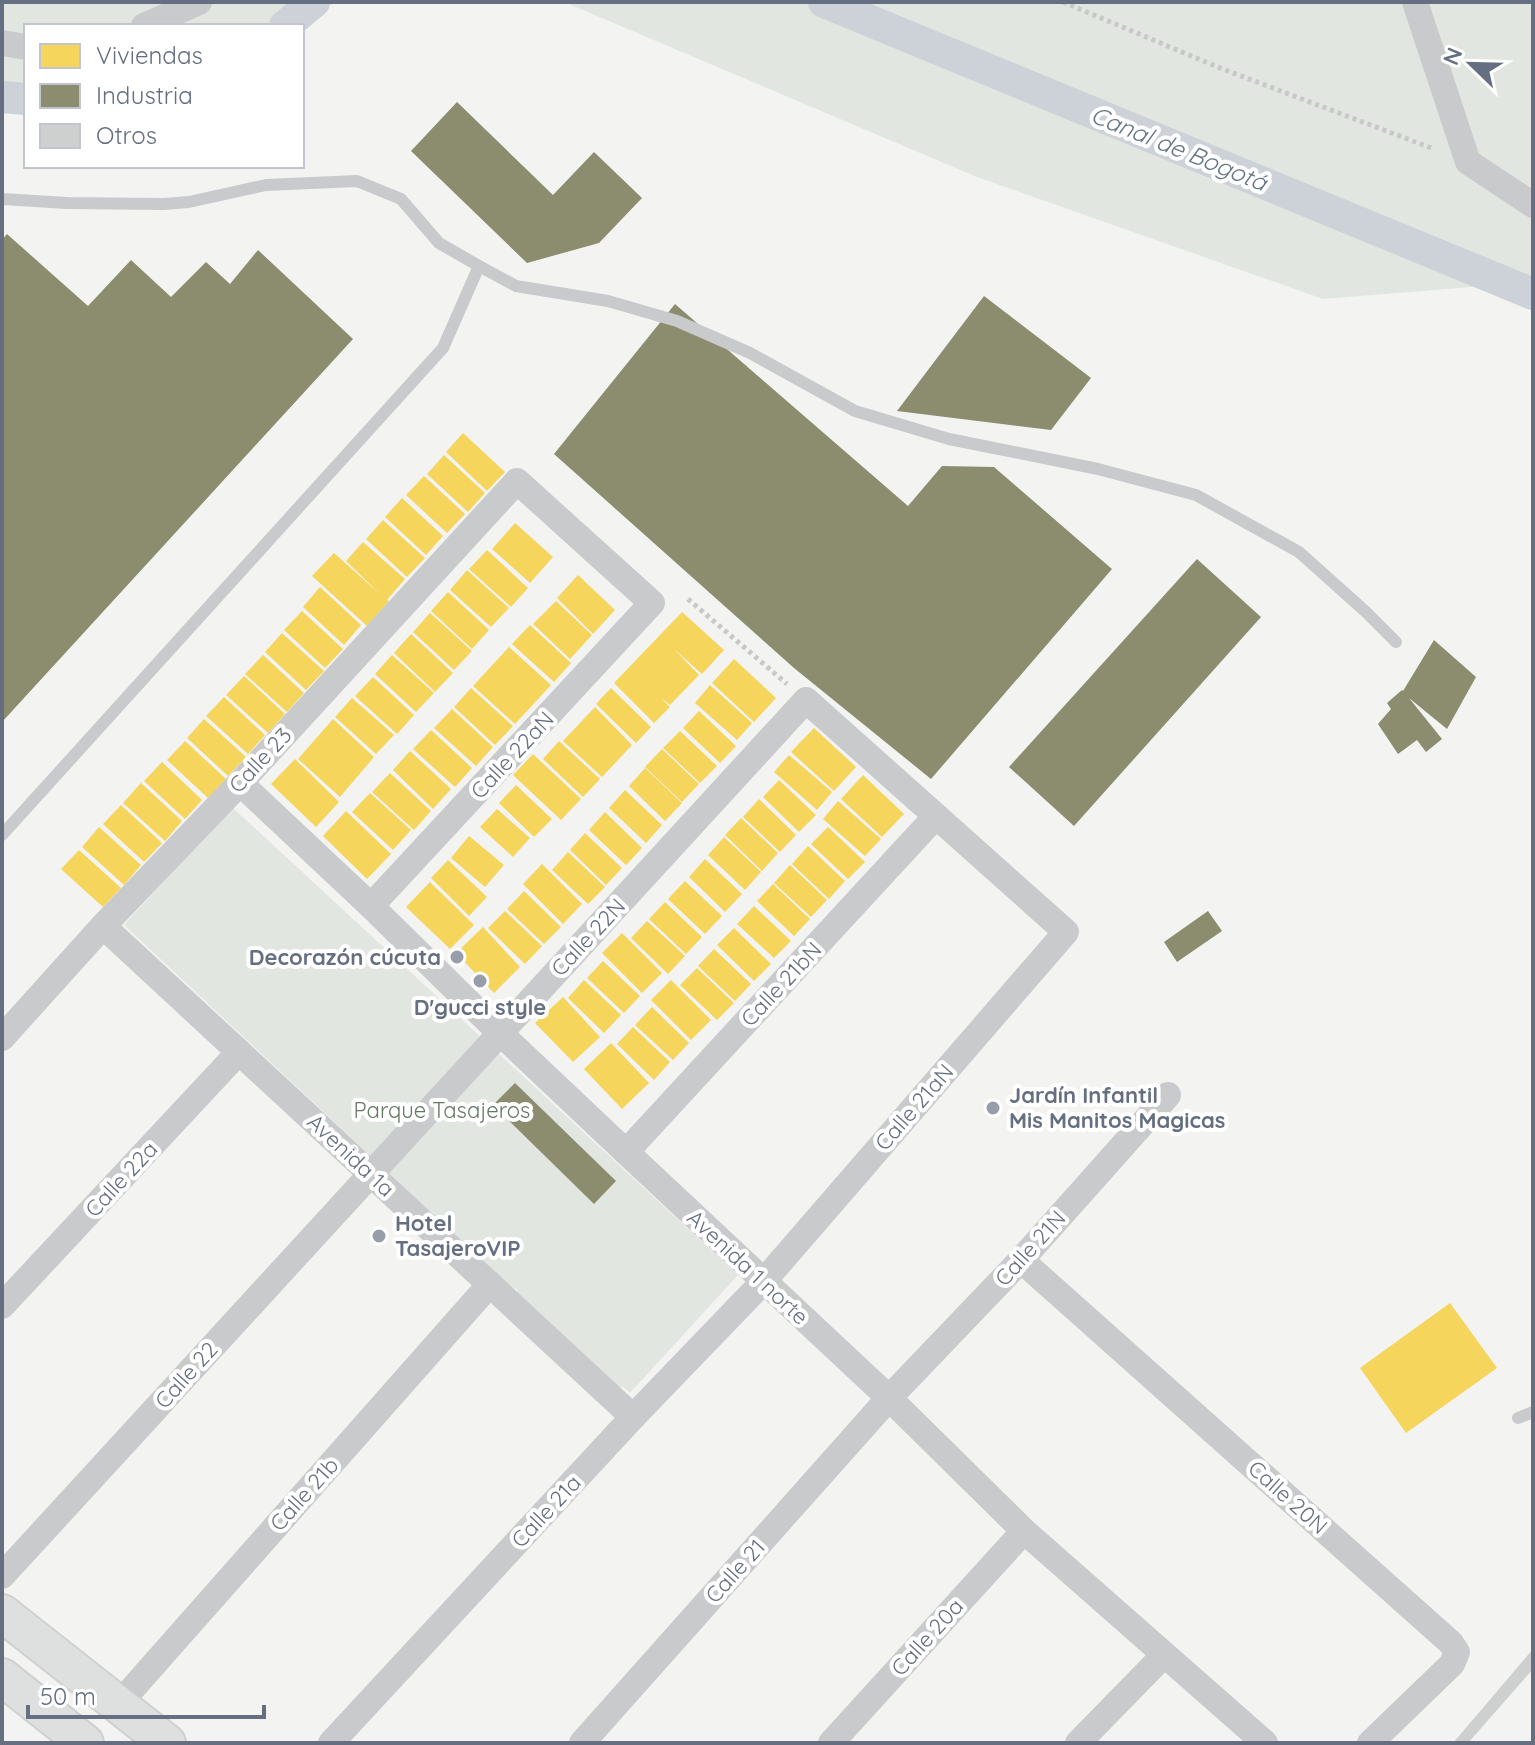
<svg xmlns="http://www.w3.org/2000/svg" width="1535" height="1745" font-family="Quicksand,sans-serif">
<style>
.green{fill:#e2e6e1}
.homes{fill:#f6d55c}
.industry{fill:#8c8c6e}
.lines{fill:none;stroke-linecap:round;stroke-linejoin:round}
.canal{stroke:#ccd2d7;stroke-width:32}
.building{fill:#cecfcf}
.secondary-casing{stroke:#cfd0d0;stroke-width:40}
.path{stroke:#c8c8c8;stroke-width:5;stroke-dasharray:4 4;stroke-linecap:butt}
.lane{stroke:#c9cacc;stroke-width:12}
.street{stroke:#c9cacc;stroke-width:26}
.secondary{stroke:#dedfdf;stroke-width:36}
.poi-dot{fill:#979ea9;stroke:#fff;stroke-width:3}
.labels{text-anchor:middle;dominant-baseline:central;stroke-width:8;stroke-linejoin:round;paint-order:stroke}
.street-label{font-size:22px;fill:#656f81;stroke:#fff}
.poi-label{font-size:22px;font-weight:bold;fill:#656f81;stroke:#fff;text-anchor:start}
.park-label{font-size:22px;fill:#647864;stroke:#fff}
.water-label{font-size:24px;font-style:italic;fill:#667685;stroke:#fff}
</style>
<rect width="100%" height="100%" fill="#f3f4f2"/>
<!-- green -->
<g class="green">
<path d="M2 2H337L294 26H26V98L2 96Z"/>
<path d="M564 2H1533V312L1497 285 1323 299 977 177Z"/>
<path d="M232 807 738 1275 630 1393 622 1386 618 1391 516 1294 518 1291 516 1288 514 1290 124 925Z"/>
</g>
<!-- homes -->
<g class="homes">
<path d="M463 433 505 472 487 491 446 452Z"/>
<path d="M444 455 485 493 468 512 427 474Z"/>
<path d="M424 476 465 514 447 533 406 495Z"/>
<path d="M402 498 443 536 426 555 385 517Z"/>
<path d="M383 520 425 558 407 577 366 539Z"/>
<path d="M515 523 553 557 530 583 492 549Z"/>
<path d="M363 542 405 579 387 600 389 601 367 626 312 576 334 553 381 595 346 561Z"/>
<path d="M487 550 528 588 511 607 469 569Z"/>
<path d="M467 570 509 608 491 627 450 590Z"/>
<path d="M578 575 615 610 593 634 557 598Z"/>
<path d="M320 587 361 625 344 645 303 607Z"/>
<path d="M448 592 489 630 472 649 431 611Z"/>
<path d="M556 601 592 635 570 659 533 624Z"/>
<path d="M302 611 343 649 325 668 284 630Z"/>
<path d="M682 612 724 650 702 674 674 649 699 675 670 705 661 698 670 707 654 723 614 683Z"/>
<path d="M430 613 472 651 454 670 413 632Z"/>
<path d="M530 625 571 663 554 682 512 644Z"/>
<path d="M282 633 324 671 306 690 265 652Z"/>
<path d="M411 634 453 673 435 692 394 653Z"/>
<path d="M509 647 551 685 515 724 473 686Z"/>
<path d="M263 655 304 693 287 712 245 674Z"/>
<path d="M392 655 434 693 416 712 375 674Z"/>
<path d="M734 659 776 698 754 722 712 683Z"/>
<path d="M244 676 285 714 268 733 226 695Z"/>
<path d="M373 677 414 715 397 734 355 696Z"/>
<path d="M710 685 752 723 737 740 695 703Z"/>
<path d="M471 688 513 726 495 745 454 707Z"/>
<path d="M611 688 651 727 636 743 596 704Z"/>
<path d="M224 697 265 735 248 754 206 716Z"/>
<path d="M352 698 394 735 376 754 335 717Z"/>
<path d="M595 707 632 745 602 777 563 741Z"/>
<path d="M452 709 493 747 476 766 434 728Z"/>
<path d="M699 711 736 746 720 763 683 728Z"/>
<path d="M204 719 246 757 228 776 187 738Z"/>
<path d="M333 719 374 757 340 797 298 759Z"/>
<path d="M814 728 856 767 834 791 791 752Z"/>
<path d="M431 730 472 768 455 787 413 749Z"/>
<path d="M680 731 717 766 700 783 663 748Z"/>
<path d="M185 741 226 779 208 798 167 760Z"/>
<path d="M559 741 600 779 583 797 543 759Z"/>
<path d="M662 749 699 784 682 802 645 767Z"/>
<path d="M410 751 451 789 433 809 393 770Z"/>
<path d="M533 754 581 799 561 820 513 775Z"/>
<path d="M789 755 832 792 817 810 774 772Z"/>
<path d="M295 759 339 802 316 827 271 784Z"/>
<path d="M162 762 202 800 185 819 144 781Z"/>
<path d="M645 768 682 803 665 821 629 786Z"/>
<path d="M390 773 431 811 414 830 372 792Z"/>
<path d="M863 775 904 814 882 837 841 799Z"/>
<path d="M779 780 816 815 799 832 763 797Z"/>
<path d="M141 783 182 821 165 841 123 803Z"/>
<path d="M516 785 552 819 534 837 499 803Z"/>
<path d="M625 790 662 825 646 843 609 808Z"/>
<path d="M370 793 411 830 393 850 352 812Z"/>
<path d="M759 799 796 835 780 852 743 817Z"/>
<path d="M838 801 881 839 865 856 823 819Z"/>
<path d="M121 805 162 843 144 862 103 824Z"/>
<path d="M497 809 530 838 513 857 480 827Z"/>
<path d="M346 811 391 854 367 879 323 836Z"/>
<path d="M605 812 642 848 626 865 589 830Z"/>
<path d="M741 818 778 853 762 871 725 835Z"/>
<path d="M99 827 141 865 124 885 82 847Z"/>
<path d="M828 827 865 862 848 879 811 844Z"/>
<path d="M585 833 622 868 606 885 570 850Z"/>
<path d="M469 836 504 865 485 887 451 858Z"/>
<path d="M724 837 761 872 745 890 708 855Z"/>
<path d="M808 846 845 881 829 899 792 864Z"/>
<path d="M79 850 121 888 103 907 61 869Z"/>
<path d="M568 852 605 887 588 904 552 870Z"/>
<path d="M705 859 742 894 725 912 689 877Z"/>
<path d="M448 860 487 897 469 916 431 878Z"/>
<path d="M542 864 582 904 563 924 523 884Z"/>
<path d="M790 865 827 900 811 917 774 883Z"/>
<path d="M685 881 722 916 705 934 668 899Z"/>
<path d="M430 882 474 925 450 949 406 907Z"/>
<path d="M773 884 810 919 794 936 757 901Z"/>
<path d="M524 891 561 927 544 944 507 909Z"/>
<path d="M665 902 702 937 686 954 649 919Z"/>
<path d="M754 906 791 941 774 958 737 924Z"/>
<path d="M505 911 542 946 525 964 488 928Z"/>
<path d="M647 921 685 956 668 974 631 938Z"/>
<path d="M483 927 520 967 494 993 456 953Z"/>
<path d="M734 928 771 964 754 981 717 945Z"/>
<path d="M622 933 662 973 642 993 602 953Z"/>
<path d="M714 949 751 984 735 1001 698 966Z"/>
<path d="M603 961 640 996 624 1013 587 978Z"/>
<path d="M697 968 734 1003 717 1020 680 985Z"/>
<path d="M584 980 621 1015 604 1033 568 998Z"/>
<path d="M671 980 711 1020 691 1040 651 1000Z"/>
<path d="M563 997 600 1037 573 1062 535 1023Z"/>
<path d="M652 1007 689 1043 673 1060 635 1025Z"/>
<path d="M633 1027 670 1062 654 1080 617 1044Z"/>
<path d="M611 1043 649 1083 622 1109 584 1069Z"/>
<path d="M1450 1303 1497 1368 1406 1433 1360 1368Z"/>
</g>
<!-- industry -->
<g class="industry">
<path d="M457 102 553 195 594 152 642 198 599 243 527 263 411 151Z"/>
<path d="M7 234 88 306 131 260 171 297 206 262 230 284 258 250 353 339 2 722V240Z"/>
<path d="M984 296 1091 378 1051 430 897 411Z"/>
<path d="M675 304 908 506 942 466 994 467 1112 569 931 779 794 668 554 454Z"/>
<path d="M1197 559 1261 617 1074 826 1009 767Z"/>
<path d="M1434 640 1476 677 1447 729 1409 698 1442 739 1426 752 1417 740 1398 754 1378 724 1391 709 1387 703 1402 690 1403 691Z"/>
<path d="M1208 911 1222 931 1177 962 1164 942Z"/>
<path d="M515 1083 616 1181 594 1204 493 1105Z"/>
</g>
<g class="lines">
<!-- canal -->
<g class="canal">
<path d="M824 2 1533 294"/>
<path d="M285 26 314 2"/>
<path d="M2 97 26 99"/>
</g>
</g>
<!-- building -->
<path class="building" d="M1533 1649V1669L1468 1743H1453Z"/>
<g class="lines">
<defs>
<g id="secondary">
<path d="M2 1613 167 1743"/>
<path d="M2 1677 85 1743"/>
</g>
</defs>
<!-- secondary casing -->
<use href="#secondary" class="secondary-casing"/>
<!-- path -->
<g class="path">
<path d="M1063 2 1220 68 1434 149"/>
<path d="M688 599 787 684"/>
</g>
<!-- lane -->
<g class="lane">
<path d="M2 199 67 203 164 204 189 202 266 185 357 181 401 199 439 243 479 266 443 348 2 835"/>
<path d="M479 266 516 286 608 301 677 321 750 353 855 411 949 439 1098 469 1196 495 1299 552 1366 612 1396 642"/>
<path d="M1518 1418 1533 1412"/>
</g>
<!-- street -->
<g class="street">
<path d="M1415 2 1468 162 1533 205"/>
<path d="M144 26 199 2"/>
<path d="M2 43 26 47"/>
<path d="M240 783 371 906 500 1033 626 1152 889 1398 1024 1531 1265 1743"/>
<path d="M103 926 633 1417"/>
<path d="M2 1038 103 926 240 783 517 481 652 603 371 906"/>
<path d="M626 1152 936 816"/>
<path d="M1021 1260 1451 1643 1457 1652 1452 1664 1370 1743"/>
<path d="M2 1306 239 1052"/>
<path d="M2 1576 806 700 1066 932 763 1282 633 1417 331 1743"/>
<path d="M118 1705 490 1284"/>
<path d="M582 1743 889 1398 1021 1260 1168 1095"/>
<path d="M831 1743 1024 1531"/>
<path d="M1078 1743 1164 1655"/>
</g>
<!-- secondary -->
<use href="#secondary" class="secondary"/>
</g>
<!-- markers -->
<g class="poi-dot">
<circle cx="457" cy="957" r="8"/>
<circle cx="480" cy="981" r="8"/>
<circle cx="993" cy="1108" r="8"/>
<circle cx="379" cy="1236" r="8"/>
</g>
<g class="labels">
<!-- street labels -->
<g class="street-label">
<text transform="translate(512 755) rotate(-47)">Calle 22aN</text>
<text transform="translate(260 760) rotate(-47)">Calle 23</text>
<text transform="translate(588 937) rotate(-47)">Calle 22N</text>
<text transform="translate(781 984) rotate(-47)">Calle 21bN</text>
<text transform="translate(914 1107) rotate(-49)">Calle 21aN</text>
<text transform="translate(351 1155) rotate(43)">Avenida 1a</text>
<text transform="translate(121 1179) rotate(-47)">Calle 22a</text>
<text transform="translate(1030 1248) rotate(-48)">Calle 21N</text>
<text transform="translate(748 1267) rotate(43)">Avenida 1 norte</text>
<text transform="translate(186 1375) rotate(-48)">Calle 22</text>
<text transform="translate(304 1494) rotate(-48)">Calle 21b</text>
<text transform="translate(1288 1497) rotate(42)">Calle 20N</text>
<text transform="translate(546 1511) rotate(-47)">Calle 21a</text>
<text transform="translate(735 1571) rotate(-48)">Calle 21</text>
<text transform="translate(927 1637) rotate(-48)">Calle 20a</text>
</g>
<!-- poi labels -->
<g class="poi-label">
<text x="441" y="957" text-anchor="end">Decorazón cúcuta</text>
<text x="480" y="1007" text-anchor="middle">D'gucci style</text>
<text x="1009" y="1095">Jardín Infantil<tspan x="1009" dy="25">Mis Manitos Magicas</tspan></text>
<text x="395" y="1223">Hotel<tspan x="395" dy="25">TasajeroVIP</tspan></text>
</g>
<!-- park labels -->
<g class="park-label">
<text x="442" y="1110">Parque Tasajeros</text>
</g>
<!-- water labels -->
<g class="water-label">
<text transform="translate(1179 148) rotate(22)">Canal de Bogotá</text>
</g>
</g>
<!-- border -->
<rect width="1535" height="1745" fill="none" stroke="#656f81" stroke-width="8"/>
<!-- legend -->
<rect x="24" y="24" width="280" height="144" fill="#ffffff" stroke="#c1c5cd" stroke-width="2"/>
<rect x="40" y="44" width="40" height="24" fill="#f6d55c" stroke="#c1c5cd" stroke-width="2"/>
<text x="96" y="64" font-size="24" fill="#656f81">Viviendas</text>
<rect x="40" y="84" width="40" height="24" fill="#8c8c6e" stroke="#c1c5cd" stroke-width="2"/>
<text x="96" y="104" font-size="24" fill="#656f81">Industria</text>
<rect x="40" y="124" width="40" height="24" fill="#cecfcf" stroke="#c1c5cd" stroke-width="2"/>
<text x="96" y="144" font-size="24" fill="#656f81">Otros</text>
<!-- north arrow -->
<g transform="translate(1471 64) rotate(293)" stroke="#ffffff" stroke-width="6" paint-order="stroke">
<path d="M0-6L14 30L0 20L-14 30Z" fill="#656f81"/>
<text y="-12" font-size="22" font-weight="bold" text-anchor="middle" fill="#656f81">N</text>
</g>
<!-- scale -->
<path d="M28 1705v12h236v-12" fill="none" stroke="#656f81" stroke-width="4"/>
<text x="40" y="1705" font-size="24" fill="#656f81" stroke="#ffffff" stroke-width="6" paint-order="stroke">50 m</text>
</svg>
